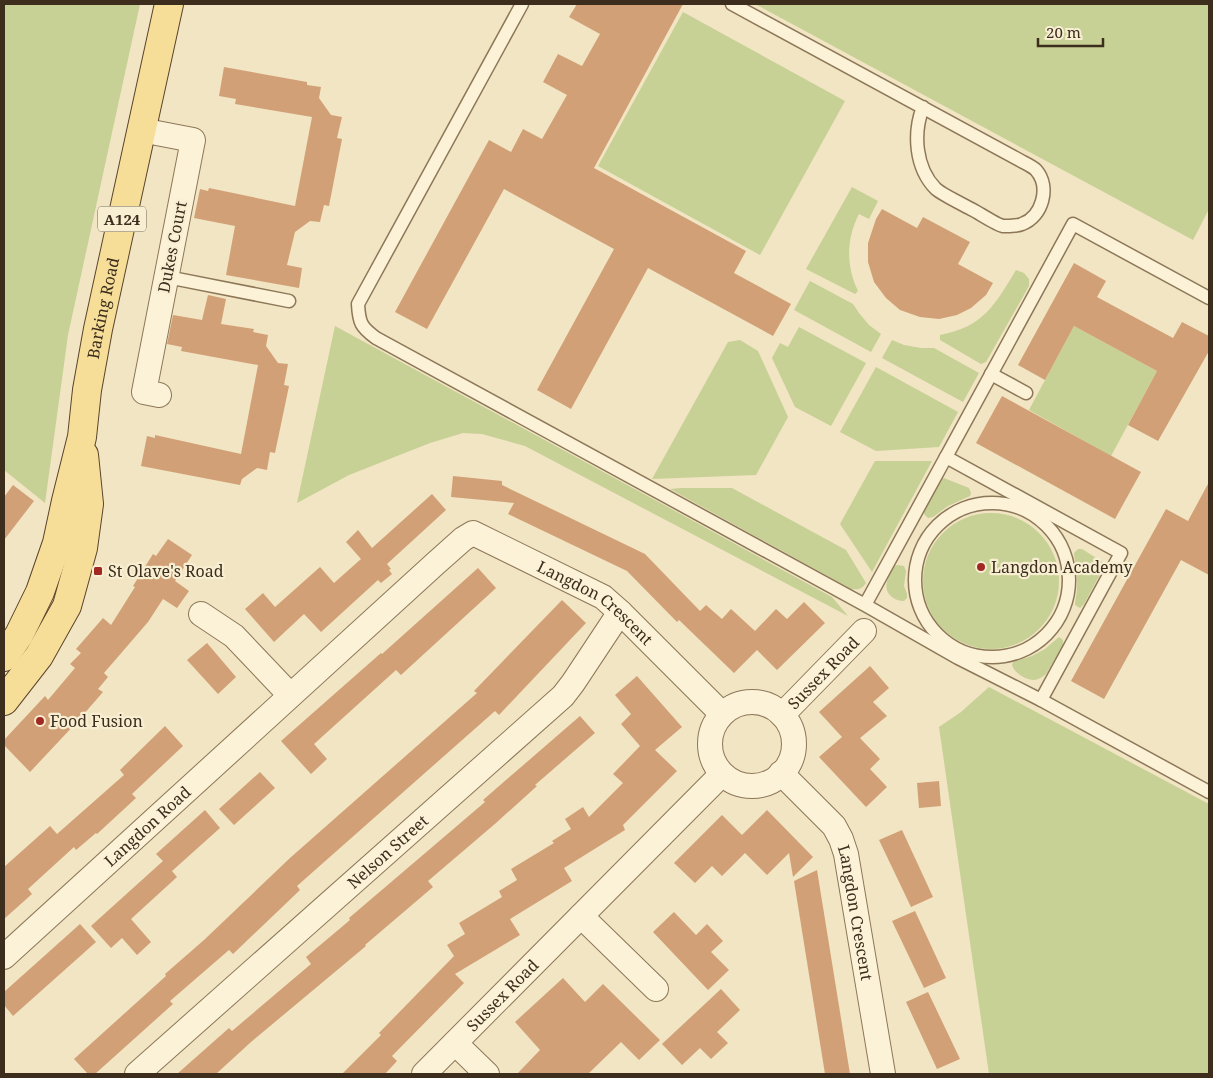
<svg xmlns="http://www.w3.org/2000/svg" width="1213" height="1078" font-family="'Noto Serif',serif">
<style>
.green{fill:#c7d095}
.building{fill:#d2a076}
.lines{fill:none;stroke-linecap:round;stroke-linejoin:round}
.service-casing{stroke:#8d7758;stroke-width:15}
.minor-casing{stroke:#8d7758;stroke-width:26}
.primary-casing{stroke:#5a442c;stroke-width:30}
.service{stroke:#fbf2d7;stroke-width:12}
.minor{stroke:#fbf2d7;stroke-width:24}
.primary{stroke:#f7de98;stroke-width:28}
.poi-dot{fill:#a12823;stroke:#f8efd3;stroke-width:2}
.labels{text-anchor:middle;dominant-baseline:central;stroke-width:4.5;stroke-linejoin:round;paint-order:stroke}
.shield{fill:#f8efd3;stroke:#746754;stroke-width:1}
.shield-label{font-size:15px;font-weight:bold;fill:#3c2d1d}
.street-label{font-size:16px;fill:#3c2d1d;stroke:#f8efd3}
.poi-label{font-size:16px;fill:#3c2d1d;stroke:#f8efd3;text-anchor:start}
</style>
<rect width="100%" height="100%" fill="#f1e5c3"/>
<!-- green -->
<g class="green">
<path d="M4 4H140L68 335 45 503 4 470Z"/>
<path d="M755 4H1209V209L1193 240Z"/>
<path d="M683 12 845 101 760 255 598 166Z"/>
<path d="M852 187 878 201 869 219 859 214C846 239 846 266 858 291L855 294 806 269Z"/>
<path d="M1016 270 1024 273 1029 279V286L986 362 981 364 940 340V335C983 327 995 305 1016 270Z"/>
<path d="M810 281 853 304 859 313 869 325 881 334 871 352 794 310Z"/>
<path d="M335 326 666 506 832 597 848 616 525 446 482 434 463 433 430 443 349 475 297 503Z"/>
<path d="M1074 326 1157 371 1111 456 1029 410Z"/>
<path d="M799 327 866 363 831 426 795 407 772 358 780 343 788 347Z"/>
<path d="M740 340 758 351 788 417 756 475 652 479 728 342Z"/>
<path d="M892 340 904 345 921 348H934L979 373 963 402 882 358Z"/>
<path d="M876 367 958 412 939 447 876 451 840 432Z"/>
<path d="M875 461H932L872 572 840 524Z"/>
<path d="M944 478 969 488 971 493 970 496 948 506 933 517 928 518 924 514V511L942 479Z"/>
<path d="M681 488H732L846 550 866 583C862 589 858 590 851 589L670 489Z"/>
<circle cx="991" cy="581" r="68"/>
<path d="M1078 549H1082L1104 563V567L1084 604 1080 608 1075 605C1075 599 1077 594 1077 588 1078 576 1075 565 1074 553Z"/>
<path d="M898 565 904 566 906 571 904 586 907 594V598L904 601C900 601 896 600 892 597 881 588 889 576 894 566Z"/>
<path d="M1059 637 1063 640V645L1046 674C1043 677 1039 679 1035 680 1027 681 1014 673 1012 665L1013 662 1032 656 1045 649Z"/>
<path d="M989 687 1209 804V1074H989L939 727 961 712Z"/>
</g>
<!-- building -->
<g class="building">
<path d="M577 4H683L594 168 746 251 734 273 791 304 773 336 648 268 571 409 537 390 614 249 504 189 427 329 395 312 489 140 511 152 523 129 542 139 567 95 543 82 558 54 582 66 600 34 569 17Z"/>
<path d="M224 67 307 82V85L321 87 319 98 331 115 342 117 337 138 342 139 329 206 324 205 320 222 310 221 295 232 287 265 302 268 299 288 226 275 235 226 194 218 200 189 208 191 209 188 295 206 312 117 235 104 236 99 219 96Z"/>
<path d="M882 209 917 228 923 217 970 242 958 264 993 283 986 295 971 308 957 315 939 319 920 317 900 310 886 298 874 282 868 262V243L876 219Z"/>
<path d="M1074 263 1106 281 1097 297 1173 338 1182 322 1209 336V351L1158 441 1128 425 1157 371 1074 326 1045 380 1018 365Z"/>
<path d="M208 295 226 299 221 324 254 329 253 332 268 335 266 346 278 363 288 364 284 385 289 386 275 453 270 452 267 470 257 468 242 479 240 485 141 466 147 436 155 438V435L241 454 258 365 181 351 182 347 167 344 173 315 202 320Z"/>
<path d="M1002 396 1141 472 1115 519 976 443Z"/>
<path d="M453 476 502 481V485L645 554 700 611 706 605 722 619 731 609 755 631 776 609 787 619 804 602 825 623 777 670 757 650 734 673 679 620 677 622 627 571 508 514 514 503 451 497Z"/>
<path d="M1209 482V575L1181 560 1104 699 1071 681 1166 509 1188 521Z"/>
<path d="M13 485 34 501 4 540V497Z"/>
<path d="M432 494 446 510 387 564 391 569 389 570 392 574 381 583 378 580 321 632 304 614 274 642 245 609 263 593 275 607 320 567 334 583 361 559 346 542 358 530 372 548Z"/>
<path d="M168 539 192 555 175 581 189 591 177 608 163 599 148 622 104 673 108 677 98 689 103 692 76 723 30 772 4 745V740L45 696 48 700 75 668 70 664 81 653 76 649 103 618 111 625 135 587 133 586 153 554 156 556Z"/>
<path d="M478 568 496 588 401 675 396 670 314 744 327 759 311 774 281 741 381 653 382 654Z"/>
<path d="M562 600 586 623 499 715 495 711 297 886 300 890 233 954 229 950 170 1001 173 1004 95 1074H88L74 1059 166 976 165 974 204 940 290 858 477 693 474 691Z"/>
<path d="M207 643 236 677 218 694 187 660Z"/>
<path d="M870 666 889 688 873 702 887 716 860 738 880 759 870 769 887 787 866 807 819 757 842 737 819 712Z"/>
<path d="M637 676 682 727 655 750 677 771 623 825 625 830 564 868 572 881 510 919 520 935 455 974 464 983 392 1056 397 1061 385 1074H342L381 1035 379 1033 454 956 447 945 465 934 459 923 502 897 499 891 517 880 511 869 554 843 552 841 571 829 565 819 583 807 589 817 623 783 613 774 640 746 621 724 631 714 615 695Z"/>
<path d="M580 716 595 733 535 785 537 786 496 823 428 881 433 887 365 945 366 946 251 1042 216 1074H177L229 1028 232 1031 311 964 306 957 350 920 349 918 485 802 483 800Z"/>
<path d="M165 726 183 746 132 794 136 798 97 834 96 833 76 850 74 847 28 889 32 894 4 919V867L50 826 57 834 124 775 120 770Z"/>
<path d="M260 772 275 788 234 825 219 809Z"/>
<path d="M939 781 941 806 919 808 917 783Z"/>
<path d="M205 810 220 828 172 871 177 877 131 919 151 942 137 955 122 938 111 948 91 926 163 861 156 854Z"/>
<path d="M767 810 813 857 793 877 789 853 767 875 745 853 722 876 712 866 695 883 674 863 722 815 742 835Z"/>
<path d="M902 830 933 897 911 907 879 840Z"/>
<path d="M817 870 850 1074H825L794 881Z"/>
<path d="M915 911 946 978 924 988 892 921Z"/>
<path d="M674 912 696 935 707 924 723 941 711 952 729 970 708 990 653 932Z"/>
<path d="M80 924 96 942 13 1016 4 1005V992Z"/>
<path d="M563 978 585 1002 603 984 660 1040 639 1060 621 1042 588 1074H517L540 1050 515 1022Z"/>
<path d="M721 989 740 1010 717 1032 728 1043 711 1059 700 1048 682 1065 662 1044Z"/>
<path d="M928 992 960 1059 937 1069 906 1002Z"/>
</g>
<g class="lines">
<defs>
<g id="service">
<path d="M522 4 358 304C359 323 361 327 376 338L865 605 958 658 1041 700 1121 553 946 457 865 605"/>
<path d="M732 4 1023 162C1027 164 1033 167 1036 170 1051 187 1042 217 1022 224 1018 226 1014 225 1010 226 1010 226 1003 226 1003 226 997 225 979 213 973 210 964 205 943 195 936 189 915 168 913 133 923 107"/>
<path d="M167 277 289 301"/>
<path d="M991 374 1026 393"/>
<path d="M946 457 1073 224 1209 298"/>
<circle cx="992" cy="580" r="77"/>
<path d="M1041 700 1209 792"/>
</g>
<g id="minor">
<path d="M141 130 193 140 144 392 159 395"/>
<path d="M201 614 234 636 290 695"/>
<circle cx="752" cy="744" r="42"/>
<path id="s1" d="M782 715 864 631"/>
<path id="s2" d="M781 773 834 826 841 839 846 854 883 1074"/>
<path d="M581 916 656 989"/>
<path id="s3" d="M4 957 436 563 463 539 473 533 603 597 620 612 722 714"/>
<path d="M455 1043 487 1074"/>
<path id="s4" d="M137 1074 563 696 573 683 620 612"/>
<path id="s5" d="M424 1074 722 774"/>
</g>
<g id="primary">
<path id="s6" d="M4 657 19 635 40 592 57 543 66 501 82 437 87 390 98 329 169 4"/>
<path d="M4 701 39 656 67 606 83 548 89 504 84 455"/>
</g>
</defs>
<!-- service casing -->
<use href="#service" class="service-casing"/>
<!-- minor casing -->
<use href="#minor" class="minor-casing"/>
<!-- primary casing -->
<use href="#primary" class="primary-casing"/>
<!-- service -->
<use href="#service" class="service"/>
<!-- minor -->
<use href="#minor" class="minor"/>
<!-- primary -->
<use href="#primary" class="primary"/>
</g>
<!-- markers -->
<g class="poi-dot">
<circle cx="981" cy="567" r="5"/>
<rect x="93" y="566" width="10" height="10" rx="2.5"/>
<circle cx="40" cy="721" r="5"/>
</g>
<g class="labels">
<!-- shield labels -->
<rect class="shield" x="98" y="206.5" width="48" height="25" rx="4"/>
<g class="shield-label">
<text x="122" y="219">A124</text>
</g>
<!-- street labels -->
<g class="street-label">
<text transform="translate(172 247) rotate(-79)">Dukes Court</text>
<text stroke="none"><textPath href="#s6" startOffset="366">Barking Road</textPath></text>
<text stroke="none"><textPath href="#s3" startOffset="774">Langdon Crescent</textPath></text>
<text stroke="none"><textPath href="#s1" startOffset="59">Sussex Road</textPath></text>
<text stroke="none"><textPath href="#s3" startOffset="194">Langdon Road</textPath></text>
<text stroke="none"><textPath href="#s4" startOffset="335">Nelson Street</textPath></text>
<text stroke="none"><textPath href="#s2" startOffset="165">Langdon Crescent</textPath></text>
<text stroke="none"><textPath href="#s5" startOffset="111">Sussex Road</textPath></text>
</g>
<!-- poi labels -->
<g class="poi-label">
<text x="991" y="567">Langdon Academy</text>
<text x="108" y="571">St Olave's Road</text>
<text x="50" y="721">Food Fusion</text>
</g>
</g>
<!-- border -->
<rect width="1213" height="1078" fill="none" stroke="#3c2d1d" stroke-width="10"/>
<!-- scale -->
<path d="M1038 38v8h65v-8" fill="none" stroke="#3c2d1d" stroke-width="2.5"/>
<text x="1046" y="38" font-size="15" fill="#3c2d1d" stroke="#f8efd3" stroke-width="4" paint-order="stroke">20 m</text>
</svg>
